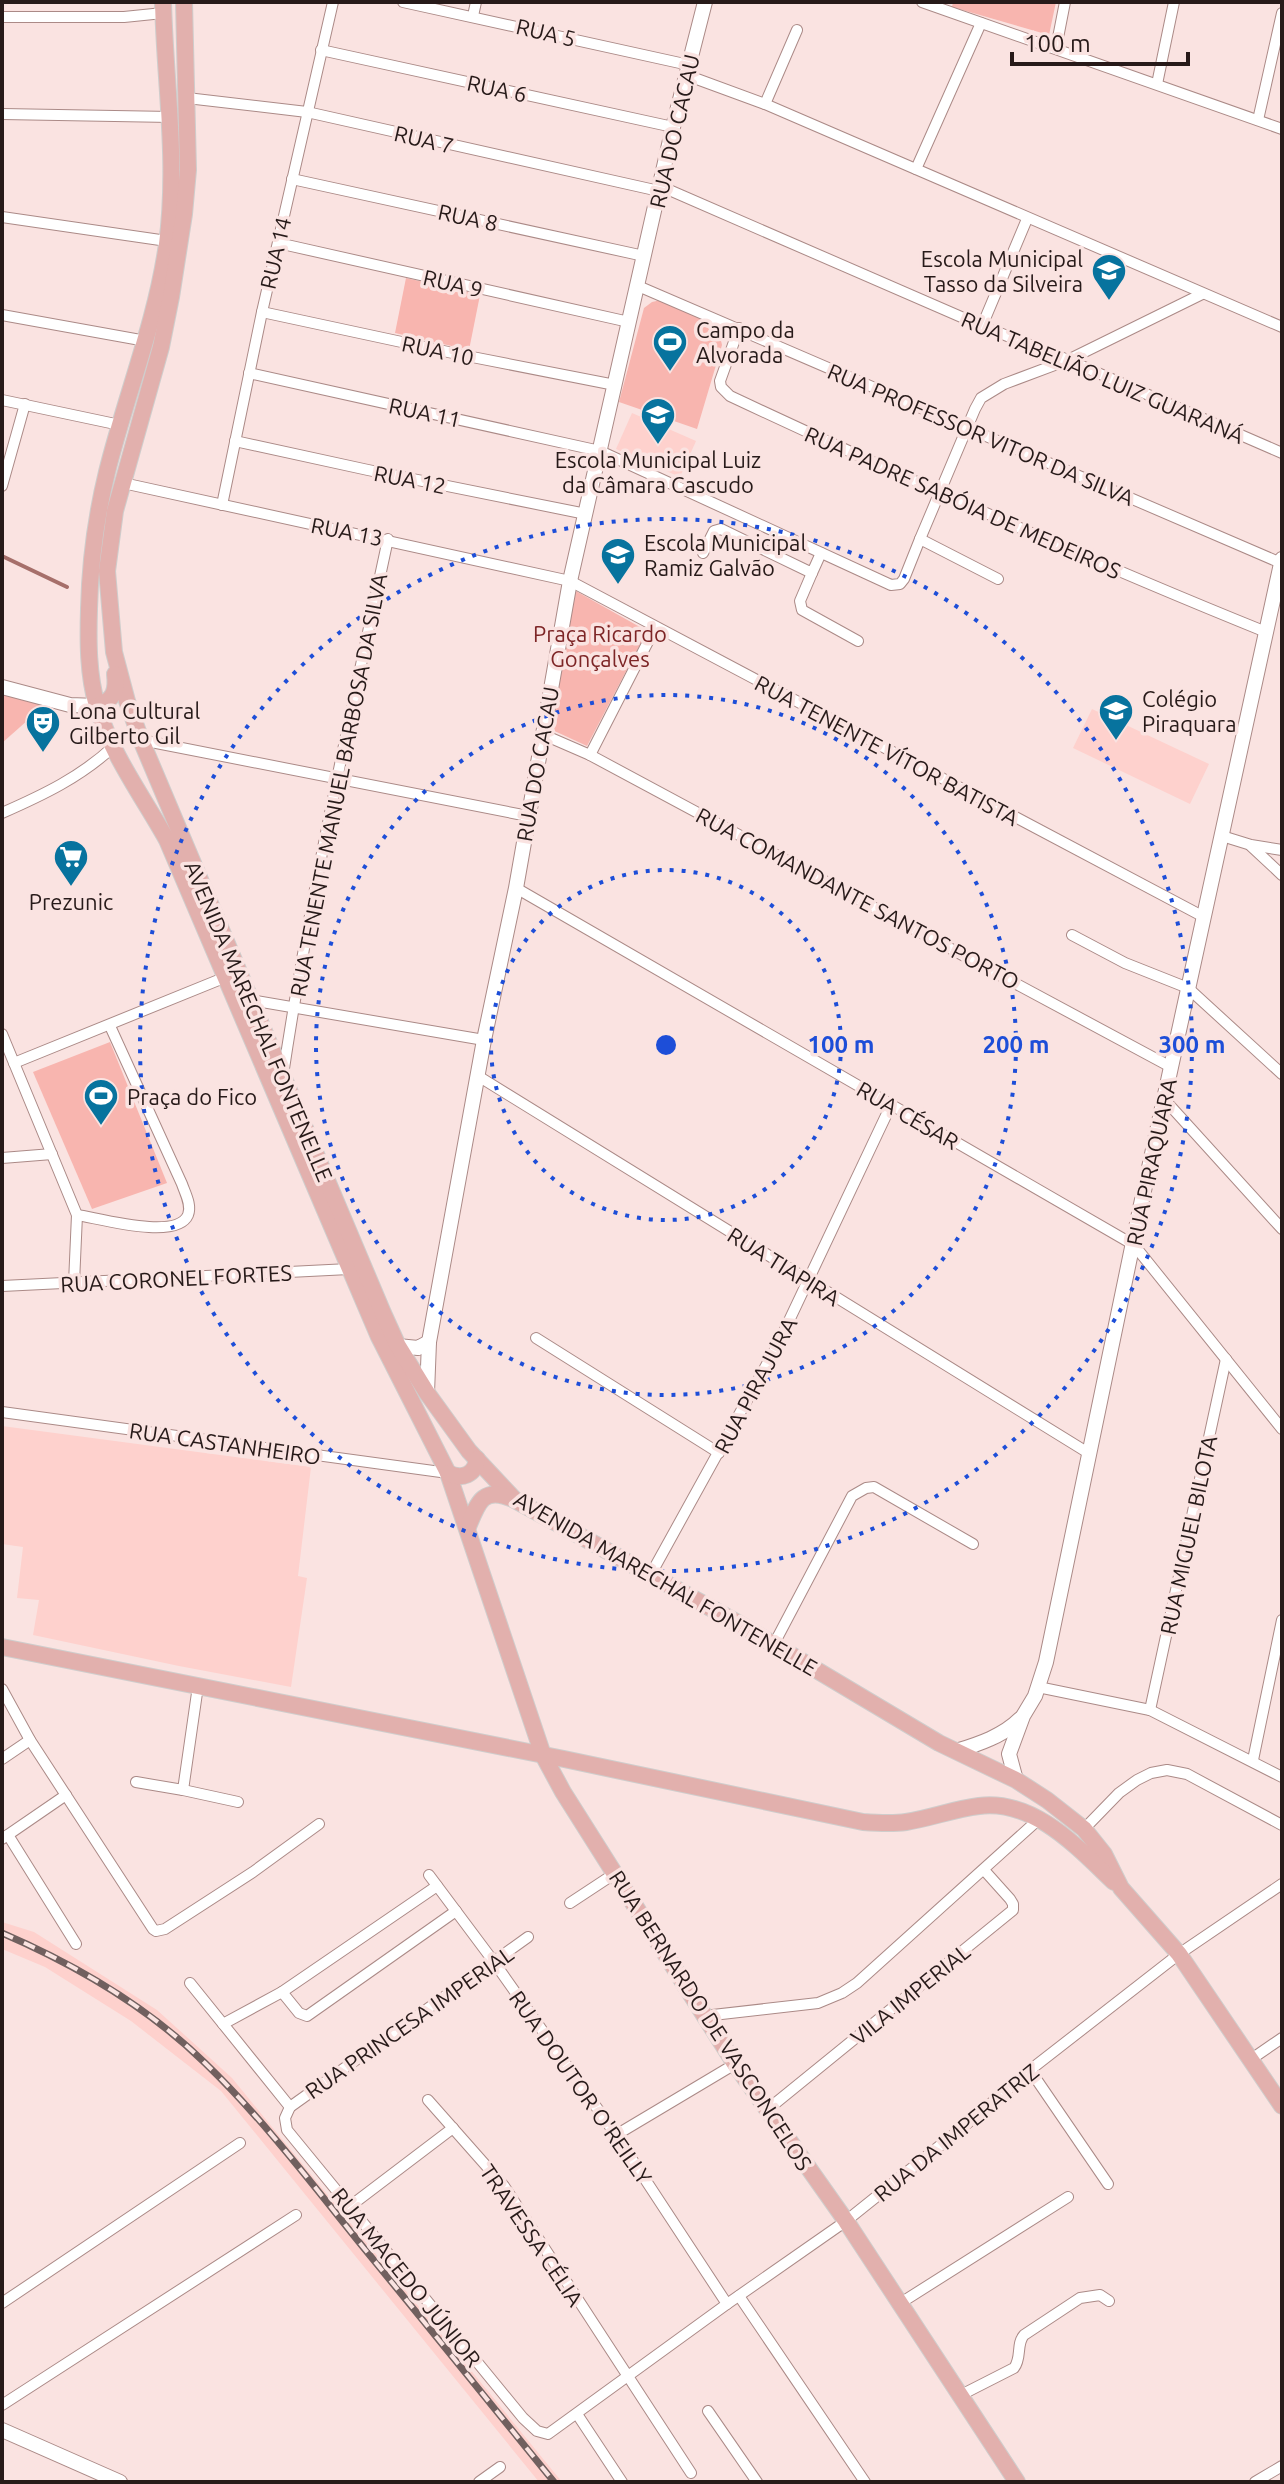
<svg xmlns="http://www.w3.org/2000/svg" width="1284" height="2484" font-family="Ubuntu,sans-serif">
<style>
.built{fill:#fed1cd}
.green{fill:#f8b5af}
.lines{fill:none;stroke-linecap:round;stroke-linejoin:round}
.stream{stroke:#a66f6a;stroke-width:4}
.street-casing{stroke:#ab8a87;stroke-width:12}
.secondary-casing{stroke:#ab8a87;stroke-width:16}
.primary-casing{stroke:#cfcdcc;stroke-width:18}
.street{stroke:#fff;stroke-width:10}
.secondary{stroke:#fff;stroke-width:14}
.primary{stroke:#e2b0ad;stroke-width:16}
.rail-casing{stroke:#71605f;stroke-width:7}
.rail{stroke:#fae3e1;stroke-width:4;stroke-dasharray:12;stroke-linecap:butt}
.ring{fill:none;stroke:#1d4ed8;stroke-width:4;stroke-dasharray:4 8}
.labels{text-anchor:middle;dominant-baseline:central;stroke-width:7;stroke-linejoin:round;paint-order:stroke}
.street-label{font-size:22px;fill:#271a19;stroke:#fae3e1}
.poi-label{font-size:22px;fill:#271a19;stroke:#fae3e1;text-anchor:start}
.park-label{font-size:22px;fill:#7d2526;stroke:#fae3e1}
.centre{fill:#1d4ed8;stroke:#fae3e1;stroke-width:4}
.ring-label{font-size:24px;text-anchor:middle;font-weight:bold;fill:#1d4ed8;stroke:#fae3e1;stroke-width:7;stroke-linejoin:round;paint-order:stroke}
</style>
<rect width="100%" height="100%" fill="#fae3e1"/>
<!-- built -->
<g class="built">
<path d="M632 413 696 441 680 477 616 449Z"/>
<path d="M1092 709 1209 764 1190 804 1073 748Z"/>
<path d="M2 1426 311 1467 298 1576 307 1578 291 1687 179 1666 33 1635 39 1600 17 1598 23 1547 2 1544Z"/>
<path d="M2 1922 34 1932 157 2010 232 2078 562 2482H539L221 2091 131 2021 45 1967 2 1949Z"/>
</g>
<!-- green -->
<g class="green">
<path d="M953 2H1056L1049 35 952 7Z"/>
<path d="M406 278 480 295 469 350 395 333Z"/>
<path d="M661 300C682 310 719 319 722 345L697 429 619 402 644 308 652 302Z"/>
<path d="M574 590 647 631 587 746 548 728Z"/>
<path d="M2 691 46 704 2 743Z"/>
<path d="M110 1042 167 1183 92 1209 33 1072Z"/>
</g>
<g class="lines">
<!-- stream -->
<path class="stream" d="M2 556 67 587"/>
<defs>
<g id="street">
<path d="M403 2 689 65"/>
<path d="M922 2 1282 129"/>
<path d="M473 16 476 2"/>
<path d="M2 17H124L163 13"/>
<path d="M1056 48 1065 2"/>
<path d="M321 50 673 127"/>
<path d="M686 75 765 104 1282 327"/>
<path d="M1157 84 1174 2"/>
<path d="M187 98 307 112 659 191"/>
<path d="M765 104 797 30"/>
<path d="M2 114 171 117"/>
<path d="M1258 120 1282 13"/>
<path d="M916 169 981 23"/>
<path d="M292 179 644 256"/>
<path d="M660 186 982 326 1068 360 1282 453"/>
<path d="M2 217 167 241"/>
<path d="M278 243 629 322"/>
<path d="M638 286 1281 563"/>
<path d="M262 312 462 355 615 385"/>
<path d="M2 315 146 341"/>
<path d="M982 326 1027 219"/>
<path d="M739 328 720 381 721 387 730 396C907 479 1085 559 1266 632"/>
<path d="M249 373 600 451 891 585 900 584 904 579 920 539 998 579"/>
<path d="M2 400 120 425"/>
<path d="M235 441 368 470 586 514"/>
<path d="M123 483 570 581 1204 917"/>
<path d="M2 486 25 404"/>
<path d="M222 505 262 312 333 2"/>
<path d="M920 539 975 409 981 398 1004 384 1068 360 1202 294"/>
<path d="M703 553 714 531 721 529 812 573 821 553"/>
<path d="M812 573 800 601 802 610 858 641"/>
<path d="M544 735 590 755 1171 1067"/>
<path d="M141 740 528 816"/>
<path d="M590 755 655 628"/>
<path d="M2 813C43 795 81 777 114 746"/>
<path d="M1222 836 1251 845 1282 850"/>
<path d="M1251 846 1282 875"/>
<path d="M516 888 1134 1245 1282 1429"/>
<path d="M1072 935 1125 963 1188 988 1282 1074"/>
<path d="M250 1000 484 1040"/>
<path d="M2 1034 77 1215 74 1283"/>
<path d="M14 1063 226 977"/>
<path d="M283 1075C310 895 350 717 388 539"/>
<path d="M478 1076 1090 1454"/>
<path d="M1164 1099 1282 1229"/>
<path d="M2 1158 52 1154"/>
<path d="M77 1215C98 1218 177 1241 188 1215 192 1205 185 1193 182 1184L110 1026"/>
<path d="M2 1286 349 1269"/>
<path d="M536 1338 719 1453"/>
<path d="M2 1412 448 1473"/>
<path d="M651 1574 778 1344 891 1105"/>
<path d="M774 1644 852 1496 866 1488 874 1487 973 1544"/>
<path d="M1038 1687 1150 1710 1282 1777"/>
<path d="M2 1689 30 1740 153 1929 156 1931 165 1929 253 1872 319 1824"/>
<path d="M1150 1710 1226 1359"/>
<path d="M2 1759 30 1740"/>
<path d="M1253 1760 1282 1620"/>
<path d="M136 1782 183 1790 198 1686"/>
<path d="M183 1790 238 1802"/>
<path d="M1084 1829 1119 1793 1137 1780 1151 1773 1167 1770 1187 1774 1282 1825"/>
<path d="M8 1835 76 1944"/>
<path d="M2 1839 66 1795"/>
<path d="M429 1875 494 1962 616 2135 727 2304"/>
<path d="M570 1903 614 1874"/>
<path d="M528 1937 290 2107 285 2118 287 2130 523 2418 537 2431 548 2434 727 2304 846 2221 962 2128 1030 2070 1179 1954 1282 1884"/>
<path d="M190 1983 290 2107"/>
<path d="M282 1992 299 2013 307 2016 456 1911"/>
<path d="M704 2016 818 2003 842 1993 857 1983 1039 1819"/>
<path d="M223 2024 282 1992 437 1886"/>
<path d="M1250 2060 1282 2038"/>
<path d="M1030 2070 1108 2184"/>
<path d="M428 2100 504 2186 691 2473"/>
<path d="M767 2110 1013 1910V1904L1010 1899 984 1870"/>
<path d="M616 2135 735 2064"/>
<path d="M349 2207 453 2128"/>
<path d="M739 2296 865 2482"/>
<path d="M2 2303 240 2143"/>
<path d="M899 2304 1068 2197"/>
<path d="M959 2396 1014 2368C1022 2358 1016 2344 1024 2335L1080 2298 1100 2295 1109 2301"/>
<path d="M2 2405 296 2215"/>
<path d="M708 2411 757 2482"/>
<path d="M577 2414 622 2482"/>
<path d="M479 2482 500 2467"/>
<path d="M1255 2482 1282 2466"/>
</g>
<g id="secondary">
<path d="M2 687 70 705 97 706"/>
<path d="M398 1346 418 1348 429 1342"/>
<path d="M427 1393 429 1342 484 1040 516 888 570 581 673 127 705 2"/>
<path d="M956 1751C979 1744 1003 1736 1020 1719"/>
<path d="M1016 1780 1009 1754 1023 1716 1035 1696 1046 1662 1140 1209 1282 559"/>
<path d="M2 2430 120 2482"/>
</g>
<g id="primary">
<path d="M163 2C165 83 178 163 167 244 156 322 126 395 107 472 96 517 90 563 89 609 88 642 88 674 97 706 111 754 143 797 167 840L379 1337 448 1473 543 1755 563 1792 735 2064 846 2221 1017 2482"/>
<path d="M184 2 188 170 184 214 171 297 161 347 115 511 107 571 114 652 127 701 141 740 383 1313 398 1346 427 1393 469 1451 515 1500 736 1622 939 1743 1016 1780 1047 1800 1084 1829 1104 1854 1121 1888 1179 1954 1282 2106"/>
<path d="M97 706C114 700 117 691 115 674"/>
<path d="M448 1473C462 1480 475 1475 477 1459"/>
<path d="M468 1527C478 1502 483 1486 513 1499"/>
<path d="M2 1647 564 1759 863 1822C877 1823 892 1824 906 1822 931 1818 954 1809 979 1806 1034 1799 1077 1847 1114 1882"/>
</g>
</defs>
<!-- street casing -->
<use href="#street" class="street-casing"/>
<!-- secondary casing -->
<use href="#secondary" class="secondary-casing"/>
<!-- primary casing -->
<use href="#primary" class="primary-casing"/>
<!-- street -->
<use href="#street" class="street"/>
<!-- secondary -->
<use href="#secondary" class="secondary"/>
<!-- primary -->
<use href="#primary" class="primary"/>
<defs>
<path id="rail" d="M2 1933C76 1965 147 2006 205 2063 263 2119 312 2184 363 2247 427 2325 490 2403 554 2482"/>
</defs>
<!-- rail casing -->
<use href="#rail" class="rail-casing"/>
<!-- rail -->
<use href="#rail" class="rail"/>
</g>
<!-- distance rings -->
<g class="ring">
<circle cx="666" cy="1045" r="175"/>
<circle cx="666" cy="1045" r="350"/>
<circle cx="666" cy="1045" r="526"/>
</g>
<!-- icons -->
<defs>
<symbol id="school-pin" viewBox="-11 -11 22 30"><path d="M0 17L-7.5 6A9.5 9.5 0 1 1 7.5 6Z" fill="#07739e" stroke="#fae3e1"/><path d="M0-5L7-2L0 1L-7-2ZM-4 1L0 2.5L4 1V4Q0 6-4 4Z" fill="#fff"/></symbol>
<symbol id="stadium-pin" viewBox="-11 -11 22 30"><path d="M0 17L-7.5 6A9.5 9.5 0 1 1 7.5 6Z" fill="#07739e" stroke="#fae3e1"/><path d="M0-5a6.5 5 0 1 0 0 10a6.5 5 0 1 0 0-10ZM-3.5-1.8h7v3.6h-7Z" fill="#fff"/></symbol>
<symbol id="theatre-pin" viewBox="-11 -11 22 30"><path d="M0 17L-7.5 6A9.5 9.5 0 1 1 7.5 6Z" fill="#07739e" stroke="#fae3e1"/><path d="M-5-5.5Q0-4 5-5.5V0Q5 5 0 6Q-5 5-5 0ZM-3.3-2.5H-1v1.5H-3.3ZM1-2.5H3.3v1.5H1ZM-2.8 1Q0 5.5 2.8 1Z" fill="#fff"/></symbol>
<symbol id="supermarket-pin" viewBox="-11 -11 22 30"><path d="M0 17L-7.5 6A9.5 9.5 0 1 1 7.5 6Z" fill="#07739e" stroke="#fae3e1"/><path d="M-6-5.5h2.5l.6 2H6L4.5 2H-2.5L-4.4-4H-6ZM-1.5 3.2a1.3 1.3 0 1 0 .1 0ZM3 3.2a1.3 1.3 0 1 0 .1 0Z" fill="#fff"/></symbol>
</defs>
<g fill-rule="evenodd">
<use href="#school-pin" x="1089" y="251" width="40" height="54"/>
<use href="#stadium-pin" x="650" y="322" width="40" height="54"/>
<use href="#school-pin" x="638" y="395" width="40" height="54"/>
<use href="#school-pin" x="598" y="535" width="40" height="54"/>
<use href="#school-pin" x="1096" y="691" width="40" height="54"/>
<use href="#theatre-pin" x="23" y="703" width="40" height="54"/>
<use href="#supermarket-pin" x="51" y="837" width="40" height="54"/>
<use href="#stadium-pin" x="81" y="1076" width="40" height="54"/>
</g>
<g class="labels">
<!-- street labels -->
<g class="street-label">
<text transform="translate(546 32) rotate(13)">RUA 5</text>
<text transform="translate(497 88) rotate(12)">RUA 6</text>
<text transform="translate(674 131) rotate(-77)">RUA DO CACAU</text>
<text transform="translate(424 139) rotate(13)">RUA 7</text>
<text transform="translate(468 217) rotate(12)">RUA 8</text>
<text transform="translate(275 253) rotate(-77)">RUA 14</text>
<text transform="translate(453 283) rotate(13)">RUA 9</text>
<text transform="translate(438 350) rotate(12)">RUA 10</text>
<text transform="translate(1103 377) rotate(23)">RUA TABELIÃO LUIZ GUARANÁ</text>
<text transform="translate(425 412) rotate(12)">RUA 11</text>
<text transform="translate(981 434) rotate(23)">RUA PROFESSOR VITOR DA SILVA</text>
<text transform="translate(410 479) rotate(11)">RUA 12</text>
<text transform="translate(963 502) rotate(24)">RUA PADRE SABÓIA DE MEDEIROS</text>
<text transform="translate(347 531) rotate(11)">RUA 13</text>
<text transform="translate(887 750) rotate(28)">RUA TENENTE VÍTOR BATISTA</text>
<text transform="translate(537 764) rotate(-80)">RUA DO CACAU</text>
<text transform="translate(338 785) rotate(-79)">RUA TENENTE MANUEL BARBOSA DA SILVA</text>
<text transform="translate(858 898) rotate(28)">RUA COMANDANTE SANTOS PORTO</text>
<text transform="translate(259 1021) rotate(67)">AVENIDA MARECHAL FONTENELLE</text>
<text transform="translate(908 1115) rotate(30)">RUA CÉSAR</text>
<text transform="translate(1151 1162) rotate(-78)">RUA PIRAQUARA</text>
<text transform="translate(784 1266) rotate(32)">RUA TIAPIRA</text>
<text transform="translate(176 1278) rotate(-3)">RUA CORONEL FORTES</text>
<text transform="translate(755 1385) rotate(-62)">RUA PIRAJURA</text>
<text transform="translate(225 1443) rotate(8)">RUA CASTANHEIRO</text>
<text transform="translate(1188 1535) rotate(-78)">RUA MIGUEL BILOTA</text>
<text transform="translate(666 1583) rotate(30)">AVENIDA MARECHAL FONTENELLE</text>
<text transform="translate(910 1994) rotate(-39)">VILA IMPERIAL</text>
<text transform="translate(711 2020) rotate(57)">RUA BERNARDO DE VASCONCELOS</text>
<text transform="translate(409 2022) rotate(-35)">RUA PRINCESA IMPERIAL</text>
<text transform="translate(581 2087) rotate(55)">RUA DOUTOR O'REILLY</text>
<text transform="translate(956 2132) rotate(-39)">RUA DA IMPERATRIZ</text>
<text transform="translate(532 2235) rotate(56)">TRAVESSA CÉLIA</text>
<text transform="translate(407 2277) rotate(51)">RUA MACEDO JÚNIOR</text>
</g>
<!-- poi labels -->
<g class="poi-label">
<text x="1083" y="258" text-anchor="end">Escola Municipal<tspan x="1083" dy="25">Tasso da Silveira</tspan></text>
<text x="696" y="329">Campo da<tspan x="696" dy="25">Alvorada</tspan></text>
<text x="658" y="459" text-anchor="middle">Escola Municipal Luiz<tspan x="658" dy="25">da Câmara Cascudo</tspan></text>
<text x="644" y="542">Escola Municipal<tspan x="644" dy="25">Ramiz Galvão</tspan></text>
<text x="1142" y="698">Colégio<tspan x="1142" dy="25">Piraquara</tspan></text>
<text x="69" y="710">Lona Cultural<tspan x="69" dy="25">Gilberto Gil</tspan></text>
<text x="71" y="901" text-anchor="middle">Prezunic</text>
<text x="127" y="1096">Praça do Fico</text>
</g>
<!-- park labels -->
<g class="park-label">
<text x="600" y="633">Praça Ricardo<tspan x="600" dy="25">Gonçalves</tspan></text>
</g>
</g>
<circle cx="666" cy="1045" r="12" class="centre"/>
<g class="ring-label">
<text x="841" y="1053">100 m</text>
<text x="1016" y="1053">200 m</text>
<text x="1192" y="1053">300 m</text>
</g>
<!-- border -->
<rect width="1284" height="2484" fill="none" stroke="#271a19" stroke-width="8"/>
<!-- scale -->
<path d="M1012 52v12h176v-12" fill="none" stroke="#271a19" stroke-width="4"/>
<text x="1024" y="52" font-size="24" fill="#271a19" stroke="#fae3e1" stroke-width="6" paint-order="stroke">100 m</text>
</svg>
